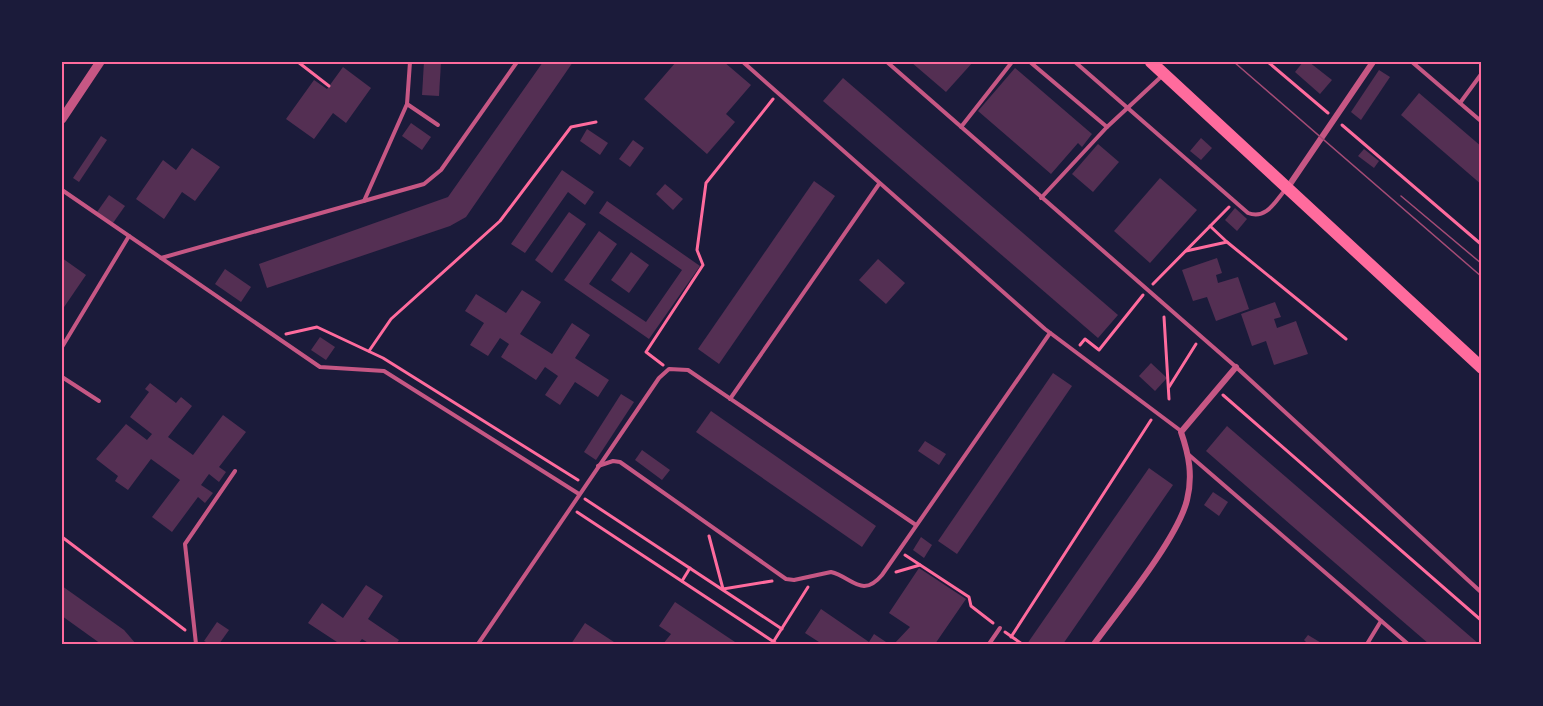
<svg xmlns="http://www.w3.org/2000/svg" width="1543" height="706" font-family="'Alegreya Sans',sans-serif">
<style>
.building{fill:#542f53}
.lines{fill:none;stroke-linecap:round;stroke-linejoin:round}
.path{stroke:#ff6b9d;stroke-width:3}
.service{stroke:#c65784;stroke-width:4}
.minor{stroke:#c65784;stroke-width:6}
.tertiary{stroke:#c65784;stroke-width:9}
.trunk{stroke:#ff6b9d;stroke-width:12}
.tram{stroke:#a44b75;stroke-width:1.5}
.neatline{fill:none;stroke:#ff6b9d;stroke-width:2}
</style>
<rect width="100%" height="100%" fill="#1b1b3a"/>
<!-- building -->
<g class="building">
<path d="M424 62H441L439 96 422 95Z"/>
<path d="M543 62H573L466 217 450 226 267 288 259 264 448 197Z"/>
<path d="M676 62H724L751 85 726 114 735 122 707 154 644 99Z"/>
<path d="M911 62H973L946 92Z"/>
<path d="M1303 62H1309L1332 80 1320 94 1295 72Z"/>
<path d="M343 67 371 88 346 123 333 113 314 139 286 119 314 80 327 89Z"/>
<path d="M1015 68 1092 134 1082 147 1078 143 1051 174 978 111Z"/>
<path d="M1379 70 1390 77 1361 120 1351 112Z"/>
<path d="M843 78 1118 315 1098 338 823 101Z"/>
<path d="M1419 93 1482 147V185L1401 115Z"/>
<path d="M411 123 431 137 422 150 402 136Z"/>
<path d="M587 129 608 143 600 155 580 141Z"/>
<path d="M101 136 107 140 79 182 73 178Z"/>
<path d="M1201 138 1212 148 1201 160 1190 151Z"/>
<path d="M633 140 644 148 630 167 619 159Z"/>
<path d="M1098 144 1119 162 1093 192 1072 174Z"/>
<path d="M192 148 220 167 195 201 182 192 164 219 136 199 163 160 176 170Z"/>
<path d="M1364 149 1379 161 1374 168 1358 156Z"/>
<path d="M562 170 594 192 585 205 568 192 525 253 511 244Z"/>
<path d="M1160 178 1197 210 1150 263 1114 231Z"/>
<path d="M814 181 835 196 719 364 698 349Z"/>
<path d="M665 184 683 199 673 210 656 194Z"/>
<path d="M109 195 125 206 113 223 97 212Z"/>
<path d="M607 201 700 266 649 339 564 280 599 231 617 244 589 284 646 322 682 270 599 213Z"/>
<path d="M1235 208 1247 219 1237 231 1225 220Z"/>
<path d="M569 212 586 224 552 273 535 260Z"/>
<path d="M631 252 649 265 629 293 611 280Z"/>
<path d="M62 258 86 275 62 310Z"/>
<path d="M1217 258 1222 273 1216 275 1218 283 1238 277 1249 309 1216 321 1207 297 1193 301 1182 270Z"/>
<path d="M878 259 905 283 886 304 859 280Z"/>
<path d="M225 269 251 287 241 302 215 284Z"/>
<path d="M522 290 541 302 520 334 552 354 572 323 590 335 575 358 609 380 598 397 575 382 560 405 545 395 558 376 545 367 536 380 501 357 509 344 500 338 488 356 470 345 484 323 465 311 476 294 506 313Z"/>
<path d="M1275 302 1281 317 1274 319 1277 328 1296 321 1308 354 1274 365 1266 341 1252 346 1241 314Z"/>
<path d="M320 337 335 347 326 360 311 350Z"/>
<path d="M1151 363 1167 378 1155 391 1139 376Z"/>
<path d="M1053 373 1072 386 957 554 938 541Z"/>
<path d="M150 383 176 403 181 397 192 406 168 437 193 455 223 415 246 432 219 467 226 472 219 482 209 474 201 485 213 493 205 503 198 497 172 532 152 517 180 480 151 459 128 490 115 481 118 476 96 459 126 424 147 440 152 434 130 417 149 392 145 389Z"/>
<path d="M621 394 634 402 596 460 584 452Z"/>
<path d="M711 411 876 526 862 547 696 432Z"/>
<path d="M1227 426 1479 644H1429L1291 525 1206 451Z"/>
<path d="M925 441 946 454 939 465 918 451Z"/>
<path d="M642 450 670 470 662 480 635 460Z"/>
<path d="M1149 468 1173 485 1063 644H1027Z"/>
<path d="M1213 492 1228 502 1219 516 1204 505Z"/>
<path d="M921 537 932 545 924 558 913 550Z"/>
<path d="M919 568 966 599 935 644H894L910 627 889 613Z"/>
<path d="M366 585 383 596 368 619 399 640 396 644H370L362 639 358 644H340L308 623 322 603 343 618Z"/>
<path d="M62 586 124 630 136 644H101L62 616Z"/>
<path d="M675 602 738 644H663L671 634 659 626Z"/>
<path d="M821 609 869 642 874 634 889 644H822L805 633Z"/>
<path d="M217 622 229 630 219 644H210L204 641Z"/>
<path d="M585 623 617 644H571Z"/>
<path d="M1308 635 1323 644H1308L1304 640Z"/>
</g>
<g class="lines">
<!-- path -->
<g class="path">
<path d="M298 62 329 86"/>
<path d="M1268 62 1328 113"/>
<path d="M1342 125 1482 245"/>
<path d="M1227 242 1346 339"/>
<path d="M1186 251 1227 242 1210 226"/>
<path d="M1153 284 1229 207"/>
<path d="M1164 317 1169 399"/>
<path d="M286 334 317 327 383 358 578 480"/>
<path d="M1080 345 1085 339 1099 350 1143 295"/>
<path d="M369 351 391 319 500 221 571 127 596 122"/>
<path d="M663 365 646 352 703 265 697 250 706 183 773 99"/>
<path d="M1169 387 1196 344"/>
<path d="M1223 395 1482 621"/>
<path d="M585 499 782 629"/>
<path d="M577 512 777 644"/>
<path d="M709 536 723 589 772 581"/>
<path d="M62 537 185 630"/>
<path d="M905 555 969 597 971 606 993 623"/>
<path d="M896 572 920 565"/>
<path d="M682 581 690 568"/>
<path d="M1005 632 1022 644"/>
<path d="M1011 637 1151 420"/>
<path d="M772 644 808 587"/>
</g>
<!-- service -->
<g class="service">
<path d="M743 62 1045 329 1181 431"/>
<path d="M887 62 1236 367 1482 593"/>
<path d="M1030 62 1107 127"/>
<path d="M1075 62 1248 213C1266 220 1275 202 1285 190"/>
<path d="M1412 62 1482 122"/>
<path d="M1460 103 1482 73"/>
<path d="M407 104 438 125"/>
<path d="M961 127 1012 62"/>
<path d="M62 190 320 367 384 371 579 494"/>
<path d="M1041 198 1107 127 1163 75"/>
<path d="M364 201 407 104 410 62"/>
<path d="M161 258 424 184 441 170 517 62"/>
<path d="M62 347 129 236"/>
<path d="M62 377 99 401"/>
<path d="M730 399 879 184"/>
<path d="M1189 455 1408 644"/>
<path d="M598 466 613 461 620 462 786 579 794 580 831 572C852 577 862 599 882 575L1050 333"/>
<path d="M196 644 185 544 235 471"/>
<path d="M478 644 659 378 669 369 688 370 916 525"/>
<path d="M989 644 1000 628"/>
<path d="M1367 644 1381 621"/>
</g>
<!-- minor -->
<g class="minor">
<path d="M1288 187 1373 62"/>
<path d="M1094 644C1119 610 1178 538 1187 500 1193 476 1189 455 1181 432L1236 367"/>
</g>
<!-- tertiary -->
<path class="tertiary" d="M62 119 100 62"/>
<!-- trunk -->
<path class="trunk" d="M1151 62 1482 368"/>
<!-- tram -->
<g class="tram">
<path d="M1234 62 1482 277"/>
<path d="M1401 196 1482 264"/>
</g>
</g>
<!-- border -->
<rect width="1543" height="706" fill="none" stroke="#1b1b3a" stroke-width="126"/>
<rect x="63" y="63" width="1417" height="580" class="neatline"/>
</svg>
